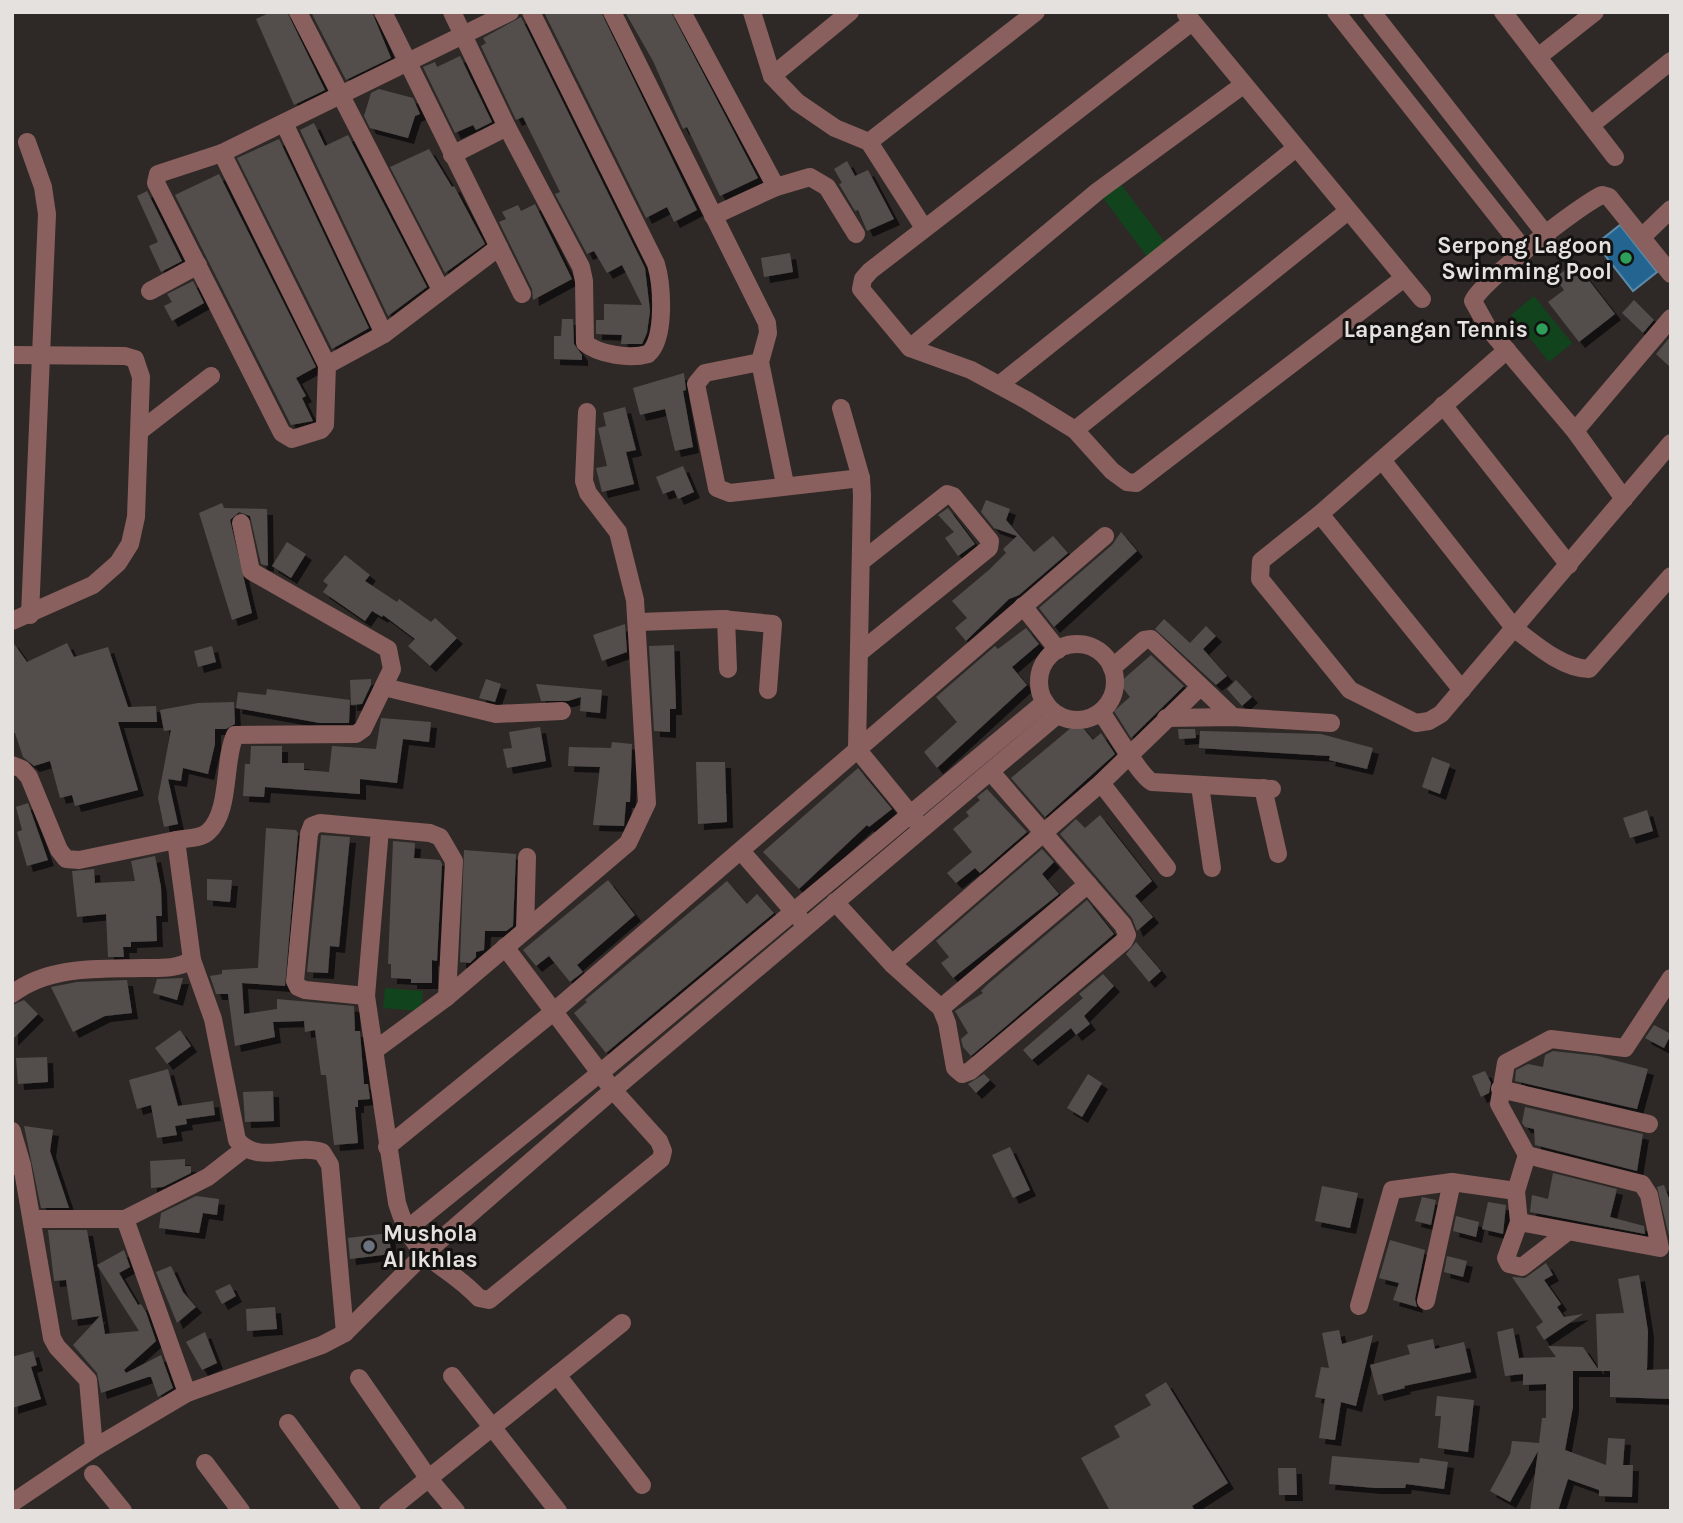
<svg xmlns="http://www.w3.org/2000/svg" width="1683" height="1523" font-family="Karla,sans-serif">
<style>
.green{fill:#11441d}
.water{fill:#236590;stroke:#5d8aa8;stroke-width:2}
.building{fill:#534e4b;filter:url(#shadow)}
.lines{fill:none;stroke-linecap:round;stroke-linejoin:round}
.minor{stroke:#89605d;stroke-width:18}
.leisure-dot{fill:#2e9e5b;stroke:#141211;stroke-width:2.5}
.worship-dot{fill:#6b7280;stroke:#141211;stroke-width:2.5}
.labels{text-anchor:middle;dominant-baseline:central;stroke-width:6;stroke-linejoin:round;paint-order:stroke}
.poi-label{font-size:23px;font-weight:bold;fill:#e4e1df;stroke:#141211;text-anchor:end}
</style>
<defs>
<filter id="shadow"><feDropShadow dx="6" dy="6" stdDeviation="0" flood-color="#0009"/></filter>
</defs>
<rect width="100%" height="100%" fill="#2e2927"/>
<!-- green -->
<g class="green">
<path d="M1116 178 1169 248 1151 262 1098 191Z"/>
<path d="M1534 296 1572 343 1549 362 1511 315Z"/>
<path d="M385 988 423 991 421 1011 383 1008Z"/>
</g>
<!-- water -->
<path class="water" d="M1620 225 1657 272 1633 291 1596 244Z"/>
<!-- building -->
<g class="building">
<path d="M271 12H287L325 90 294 105 256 19Z"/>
<path d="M311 12H372L391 58 346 80Z"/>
<path d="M544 12H601L697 210 674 222 667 207 646 218Z"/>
<path d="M625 12H671L758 178 720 196 687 127 683 129 653 61Z"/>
<path d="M521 17 645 268 650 311 647 333 642 344H621L622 335 596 334V320H604V304L642 305 622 265 607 273 594 251 587 254 555 194 560 192 523 117 516 120 481 46 486 43 483 38Z"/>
<path d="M460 56 492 122 476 130 473 125 455 133 423 67 435 62 437 67Z"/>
<path d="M379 89 413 98 420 114 415 116 408 138 370 128 364 116 371 93Z"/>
<path d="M314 123 325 146 348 135 427 287 388 316 300 130Z"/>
<path d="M279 139 369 328 332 349 237 158Z"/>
<path d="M429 149 452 187 454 186 485 244 445 273 390 167Z"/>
<path d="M847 161 855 176 868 170 894 219 867 231 858 210 855 211 842 189 839 184 842 183 834 169Z"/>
<path d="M219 174 316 367 296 378 306 396 302 398 313 421 291 425 175 195Z"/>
<path d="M147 191 182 261 161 272 149 246 158 242 137 196Z"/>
<path d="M535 204 572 279 533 300 532 289 499 222 506 219 502 212 518 205 521 211Z"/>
<path d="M790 253 793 272 764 277 761 258Z"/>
<path d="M1570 266 1579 278 1584 274 1615 314 1579 342 1548 302 1564 290 1555 278Z"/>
<path d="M193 281 204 303 172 321 164 306 172 302 167 294Z"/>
<path d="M1634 300 1654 320 1643 333 1622 313Z"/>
<path d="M562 319H573L574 344 582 355V360L554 359V336H561Z"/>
<path d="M1671 336V368L1656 354Z"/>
<path d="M684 373 686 390 683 391 693 447 675 451 665 409 640 415 633 388Z"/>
<path d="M625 407 636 450 626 452 634 484 602 492 596 468 607 466 598 428 606 426 603 413Z"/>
<path d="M683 466 694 492 678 499 674 490 663 494 656 477Z"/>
<path d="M986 500 1010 509 1006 520 1034 552 1053 536 1068 553 1019 595 1009 599 966 641 955 628 967 618 952 601 990 569 1006 553 1003 549 1017 536 994 528 981 512Z"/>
<path d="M222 503 224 508 267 509 268 566 261 564 250 516 239 512 230 520 252 613 232 620 199 513Z"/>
<path d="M948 508 975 544 958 556 945 538 954 532 938 515Z"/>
<path d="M1121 532 1137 551 1054 627 1039 608 1112 545Z"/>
<path d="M287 542 306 554 291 578 272 566Z"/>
<path d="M345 555 370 575 365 581 397 602 399 599 431 622 435 618 457 638 430 666 408 646 415 639 383 615 382 617 372 611 365 621 323 592 328 585 323 581Z"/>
<path d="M1164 619 1190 643 1206 626 1216 636 1203 649 1227 676 1216 685 1155 629Z"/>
<path d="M625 624 627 652 602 661 593 635Z"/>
<path d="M1026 628 1039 644 1012 667 1027 685 937 768 924 752 957 722 936 697 995 646 998 649Z"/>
<path d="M12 641 27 662 67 643 74 657 108 647 128 707 156 706 157 722H118L138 790 75 806 72 795 60 798 50 761 34 766 23 757 15 733H12Z"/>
<path d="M674 645 676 709H670V732L654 731 649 646Z"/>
<path d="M212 646 216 662 198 667 194 651Z"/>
<path d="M1151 655 1184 686 1131 738 1114 711 1130 697 1119 683Z"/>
<path d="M371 679V685L362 704 351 705 350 680Z"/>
<path d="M486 679 501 684 495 702 479 698Z"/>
<path d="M1236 680 1252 697 1242 706 1227 689Z"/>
<path d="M536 684 602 690 600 713 580 711 581 697 568 701H541Z"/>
<path d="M267 689 350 700 349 723H320L236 708 238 692 266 695Z"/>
<path d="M234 702 235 724 226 729H215V744L208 774 183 768 181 781 168 779 178 824 164 827 158 798 171 730 164 731 160 710 198 703Z"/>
<path d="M381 718 431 722 429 742 403 739 397 783 360 779V794L265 787 264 797 243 796 245 764H250L251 746H282V763H304V770L329 772 332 746 376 749Z"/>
<path d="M1078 722 1093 740 1101 733 1115 754 1045 817 1011 778Z"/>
<path d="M540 727 546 761 507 768 503 749 512 748 509 732Z"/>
<path d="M1178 729H1195L1196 738 1179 739Z"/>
<path d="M1200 731 1321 734 1373 748 1367 769 1329 760 1330 756 1199 748Z"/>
<path d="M612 742 632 744 630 802H626L624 826 593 825 600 767 568 766 569 747 611 748Z"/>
<path d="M1432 757 1450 764 1440 794 1422 787Z"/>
<path d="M696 762H725L727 822 698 824Z"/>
<path d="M858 768 892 809 869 827 867 825 799 889 763 852Z"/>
<path d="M987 789 1027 832 980 873 975 868 956 883 947 873 972 852 953 829 969 816 966 812 980 800 977 797Z"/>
<path d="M28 803 48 860 27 866 17 832 22 830 16 807Z"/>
<path d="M1647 810 1653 831 1630 838 1623 818Z"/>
<path d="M1100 815 1152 881 1135 896 1153 917 1137 931 1132 918 1060 834 1076 819 1085 828Z"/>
<path d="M266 828 296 830 298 833 285 986 242 983 244 1014 277 1009V999L354 1006 355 1031H360L364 1084H368L370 1099 358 1100V1107H355L358 1143 334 1145 326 1075H321L315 1030 305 1032 304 1021 273 1022 275 1037 235 1046 228 994H216L210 976 222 974V970L258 968Z"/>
<path d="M321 835 350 837 339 947 330 946 328 973 307 972Z"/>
<path d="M393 841 415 843 414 858 440 860 442 864 437 961 432 960V983H411V979L391 978V964H388Z"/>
<path d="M1042 849 1054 862 1042 874 1059 894 953 978 941 963 949 957 936 941Z"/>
<path d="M464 850 516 854 513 926 506 931H485L484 950 476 952V957L470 963 460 962Z"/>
<path d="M155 856 161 887 162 916H156L157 941 131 942V947H123L124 957H108L106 914 77 917 72 871 94 869 95 883 135 881 131 861Z"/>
<path d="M207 879 232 880 230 902 207 900Z"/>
<path d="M608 880 635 915 577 965 583 972 570 982 549 956 536 966 523 950Z"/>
<path d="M727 881 747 904 757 894 774 913 606 1053 574 1013 587 1002 585 1000Z"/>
<path d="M1087 900 1114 934 971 1056 963 1047 961 1039 968 1033 955 1011 983 993 981 991 989 983Z"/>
<path d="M1136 942 1161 971 1149 982 1126 954Z"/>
<path d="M1103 974 1114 986 1084 1016 1090 1024 1076 1035 1071 1028 1032 1060 1023 1050 1083 998 1079 994Z"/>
<path d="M183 978 177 1000 153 993 157 979Z"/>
<path d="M127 980 132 1013 105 1016 73 1032 51 987 77 982Z"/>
<path d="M24 1000 38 1014 12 1040V1005Z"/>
<path d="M1654 1025 1671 1034 1664 1048 1645 1038Z"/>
<path d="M180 1030 191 1046 167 1064 155 1048Z"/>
<path d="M1553 1051 1598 1056 1648 1069 1637 1109 1515 1081 1516 1070 1528 1064 1543 1067 1545 1055Z"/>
<path d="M47 1057 48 1082 18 1084 16 1058Z"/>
<path d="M168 1069 178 1106 213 1101 215 1115 186 1119 187 1124 175 1126 177 1135 157 1138 151 1105 137 1109 129 1080Z"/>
<path d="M1485 1071 1491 1083 1489 1093 1481 1097 1472 1076Z"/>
<path d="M984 1074 990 1080 976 1093 968 1084Z"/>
<path d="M1088 1074 1102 1083 1082 1117 1067 1108Z"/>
<path d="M273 1091 274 1121 245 1122 243 1092Z"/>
<path d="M1525 1107 1643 1134 1637 1171 1535 1145 1534 1129 1525 1127 1522 1123Z"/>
<path d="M24 1126 53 1130 50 1151 69 1208H41Z"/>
<path d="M1010 1147 1030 1190 1013 1198 992 1155Z"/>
<path d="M185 1159V1166H191V1173L163 1187 151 1188 150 1161Z"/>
<path d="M1553 1173 1617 1189 1610 1217 1644 1226 1645 1234 1530 1212 1532 1195 1548 1199Z"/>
<path d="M1664 1185 1671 1204V1244L1657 1187Z"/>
<path d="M1322 1186 1358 1193 1350 1228 1315 1221Z"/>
<path d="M196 1196 219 1199 217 1215 203 1213 199 1233 159 1228 161 1213Z"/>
<path d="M1422 1197 1436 1200 1431 1225 1415 1221Z"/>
<path d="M1488 1202 1506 1205 1503 1234 1482 1229Z"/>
<path d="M1456 1216 1479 1222 1476 1237 1453 1231Z"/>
<path d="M48 1230H87L105 1334 139 1331 97 1265 124 1250 130 1267 119 1273 138 1305 141 1304 146 1312 156 1341 124 1370 126 1373 161 1355 173 1388 158 1397 151 1377H148L101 1393 97 1373 73 1345 100 1316 72 1320 66 1280 54 1281Z"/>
<path d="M389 1233 391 1254 350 1259 348 1238Z"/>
<path d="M1390 1240 1425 1250 1415 1299 1417 1307 1393 1300 1399 1283 1379 1278Z"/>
<path d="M1447 1256 1467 1261 1463 1277 1444 1272Z"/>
<path d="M1546 1263 1553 1275 1544 1280 1561 1304 1557 1307 1564 1317 1583 1314 1544 1340 1536 1327 1543 1322 1512 1277 1525 1278Z"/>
<path d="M171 1266 183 1292 196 1307 177 1323 156 1272Z"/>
<path d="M1639 1275 1648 1331 1647 1370 1671 1369V1399L1610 1397V1371H1573V1407L1565 1450 1606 1465 1608 1438 1625 1439 1623 1465H1633L1632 1497 1599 1496V1490L1568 1479 1558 1511H1530L1538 1451 1510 1502 1490 1491 1510 1454 1512 1441 1539 1443 1542 1418H1546V1384L1523 1385V1374L1505 1376 1497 1332 1513 1328 1519 1358 1556 1357 1548 1346 1583 1347 1598 1369 1596 1314 1624 1313 1618 1279Z"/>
<path d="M230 1284 236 1296 222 1304 215 1291Z"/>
<path d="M275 1307 277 1329 247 1331 246 1309Z"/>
<path d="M1339 1330 1342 1344 1373 1335 1356 1406 1341 1402 1335 1440 1319 1438 1325 1399 1315 1397 1321 1367 1329 1368 1322 1333Z"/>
<path d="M205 1332 217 1363 202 1370 186 1342Z"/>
<path d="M1433 1339 1435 1349 1464 1342 1471 1372 1404 1386 1405 1388 1378 1395 1370 1365 1410 1354 1407 1345Z"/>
<path d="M33 1351 37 1365 31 1367 41 1399 12 1408V1357Z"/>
<path d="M1166 1382 1228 1483 1192 1506 1195 1511H1110L1081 1458 1120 1437 1114 1426 1151 1405 1145 1395Z"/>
<path d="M1437 1396 1474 1400 1468 1452 1438 1448 1441 1416H1435Z"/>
<path d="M1332 1456 1419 1463 1420 1458 1448 1462 1444 1489 1406 1484 1405 1488H1375L1329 1484Z"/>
<path d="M1278 1468H1296L1297 1495H1279Z"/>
</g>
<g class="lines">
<!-- minor -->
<g class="minor">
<path d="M298 12 441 290"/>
<path d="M383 12 522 294"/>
<path d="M452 12 507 127 581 267 584 281 585 343C599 355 631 359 648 354 666 339 662 284 656 264L531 12"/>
<path d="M612 12 767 323 768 333 760 362 785 484"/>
<path d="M682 12 776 187"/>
<path d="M752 12 772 76 797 102 835 128 869 142 924 228"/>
<path d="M1336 12 1525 251"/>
<path d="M1372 12 1547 236"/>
<path d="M1503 12 1615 157"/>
<path d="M1186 14 1422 299"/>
<path d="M1192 22 870 271 863 279 861 289 910 348 971 370 1028 401 1075 430 1112 471 1127 482 1136 483 1404 278"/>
<path d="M1538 57 1595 12"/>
<path d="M772 76 850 12"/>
<path d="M284 123 384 334"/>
<path d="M1591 125 1671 61"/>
<path d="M27 142 43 187 47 214 30 615"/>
<path d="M869 142 1036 12"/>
<path d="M222 153 327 365"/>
<path d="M452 155 507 127"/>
<path d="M713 216 776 187 810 177 827 187 856 234"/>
<path d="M1642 237 1671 209"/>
<path d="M499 247 384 334 327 365 325 425 321 430 292 439 282 433 156 183 158 174 222 153 510 12"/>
<path d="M150 291 198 265"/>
<path d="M910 348 1098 191 1243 85"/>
<path d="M1507 350 1320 514 1261 561 1260 579 1350 690 1416 723 1429 721 1441 714 1671 443"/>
<path d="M12 355 125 356 135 359 141 377 136 517 130 544 118 563 93 585 12 621"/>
<path d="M760 362 705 373 696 384 717 488 730 493 861 478"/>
<path d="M999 385 1296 148"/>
<path d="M1443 405 1569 565"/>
<path d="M841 408 861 478 862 495 857 749 916 821"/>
<path d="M1075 430 1348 211"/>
<path d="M140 431 211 376"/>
<path d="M1575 431 1671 318"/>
<path d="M1382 460 1515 629C1536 645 1562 668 1589 669L1671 576"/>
<path d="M1624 499 1575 431 1488 328 1473 301C1481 282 1581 204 1602 195L1609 197 1671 274"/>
<path d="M1320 514 1462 690"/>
<path d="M1023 606 1058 650"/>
<path d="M726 619 728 669"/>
<path d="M639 622 721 619 773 624 768 690"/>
<circle cx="1077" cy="682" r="38"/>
<path d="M859 653 989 548 990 541 953 496 947 494 862 561"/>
<path d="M1112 668 1144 640 1151 639 1233 717"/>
<path d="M384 687 496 714 562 711"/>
<path d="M1101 712C1111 726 1140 776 1152 782L1272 789"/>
<path d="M1166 718 1233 717 1331 723"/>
<path d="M12 765 22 769 29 777 59 850 66 859 79 860 176 840 192 960C177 969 162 968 144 968 101 969 49 965 12 994"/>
<path d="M1101 783 1167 868"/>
<path d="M1200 786 1212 868"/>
<path d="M1263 788 1278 854"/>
<path d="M380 829 366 996 397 1203C416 1266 440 1257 479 1298L489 1300 661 1159 663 1151 659 1141 613 1090 505 947"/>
<path d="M176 840C187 838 200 839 208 832 231 812 223 761 235 735L356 734 363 729 392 669 388 649 251 571 241 523"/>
<path d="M741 851 801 920"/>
<path d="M835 902 892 964 941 1008 947 1023 955 1068 962 1074 970 1071 1124 941 1127 935 1123 925 991 772"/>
<path d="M525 930 527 857"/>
<path d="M192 960 213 1019 237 1140C258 1166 294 1143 322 1152L330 1165 345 1333"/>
<path d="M892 964 1101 783 1199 688"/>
<path d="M366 996 305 990 298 987 295 981 309 834 312 826 320 823 430 833 440 837 454 861 447 997"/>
<path d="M941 1008 1088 884"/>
<path d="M375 1050 447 997 628 843 647 803 635 600 618 532 588 493 584 481 587 412"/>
<path d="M1500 1089 1649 1124"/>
<path d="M12 1131 22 1165 12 1166"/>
<path d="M387 1147 552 1013 1105 536"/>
<path d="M22 1165 52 1338 57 1347 88 1380 94 1448"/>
<path d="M1516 1191 1519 1222 1506 1258 1509 1264 1522 1267 1566 1233"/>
<path d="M34 1219H125L208 1177 244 1149"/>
<path d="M125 1219 187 1393"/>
<path d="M1519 1222 1660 1248 1649 1195 1642 1184 1527 1155"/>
<path d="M406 1230 600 1073 1045 702"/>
<path d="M1426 1301 1452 1182"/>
<path d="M1359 1306 1392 1190 1452 1182 1516 1191 1527 1155 1499 1104 1506 1063 1551 1039 1625 1048 1671 978"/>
<path d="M557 1375 642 1485"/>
<path d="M452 1376 558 1511"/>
<path d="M359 1378 429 1479 456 1511"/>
<path d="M288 1423 352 1511"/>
<path d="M205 1463 241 1511"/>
<path d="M93 1474 123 1511"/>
<path d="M12 1503 94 1448 187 1393 322 1345 345 1333 423 1255 613 1090 1057 715"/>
<path d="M388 1511 622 1323"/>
</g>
</g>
<!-- markers -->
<g class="leisure-dot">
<circle cx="1626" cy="258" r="7"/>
<circle cx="1542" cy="329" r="7"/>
</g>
<circle class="worship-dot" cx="369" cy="1246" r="7"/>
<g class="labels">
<!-- poi labels -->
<g class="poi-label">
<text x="1612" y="245">Serpong Lagoon<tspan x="1612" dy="26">Swimming Pool</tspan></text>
<text x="1528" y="329">Lapangan Tennis</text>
<text x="383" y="1233" text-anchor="start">Mushola<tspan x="383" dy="26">Al Ikhlas</tspan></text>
</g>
</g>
<!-- border -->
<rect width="1683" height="1523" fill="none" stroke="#e4e1df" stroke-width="28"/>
</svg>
